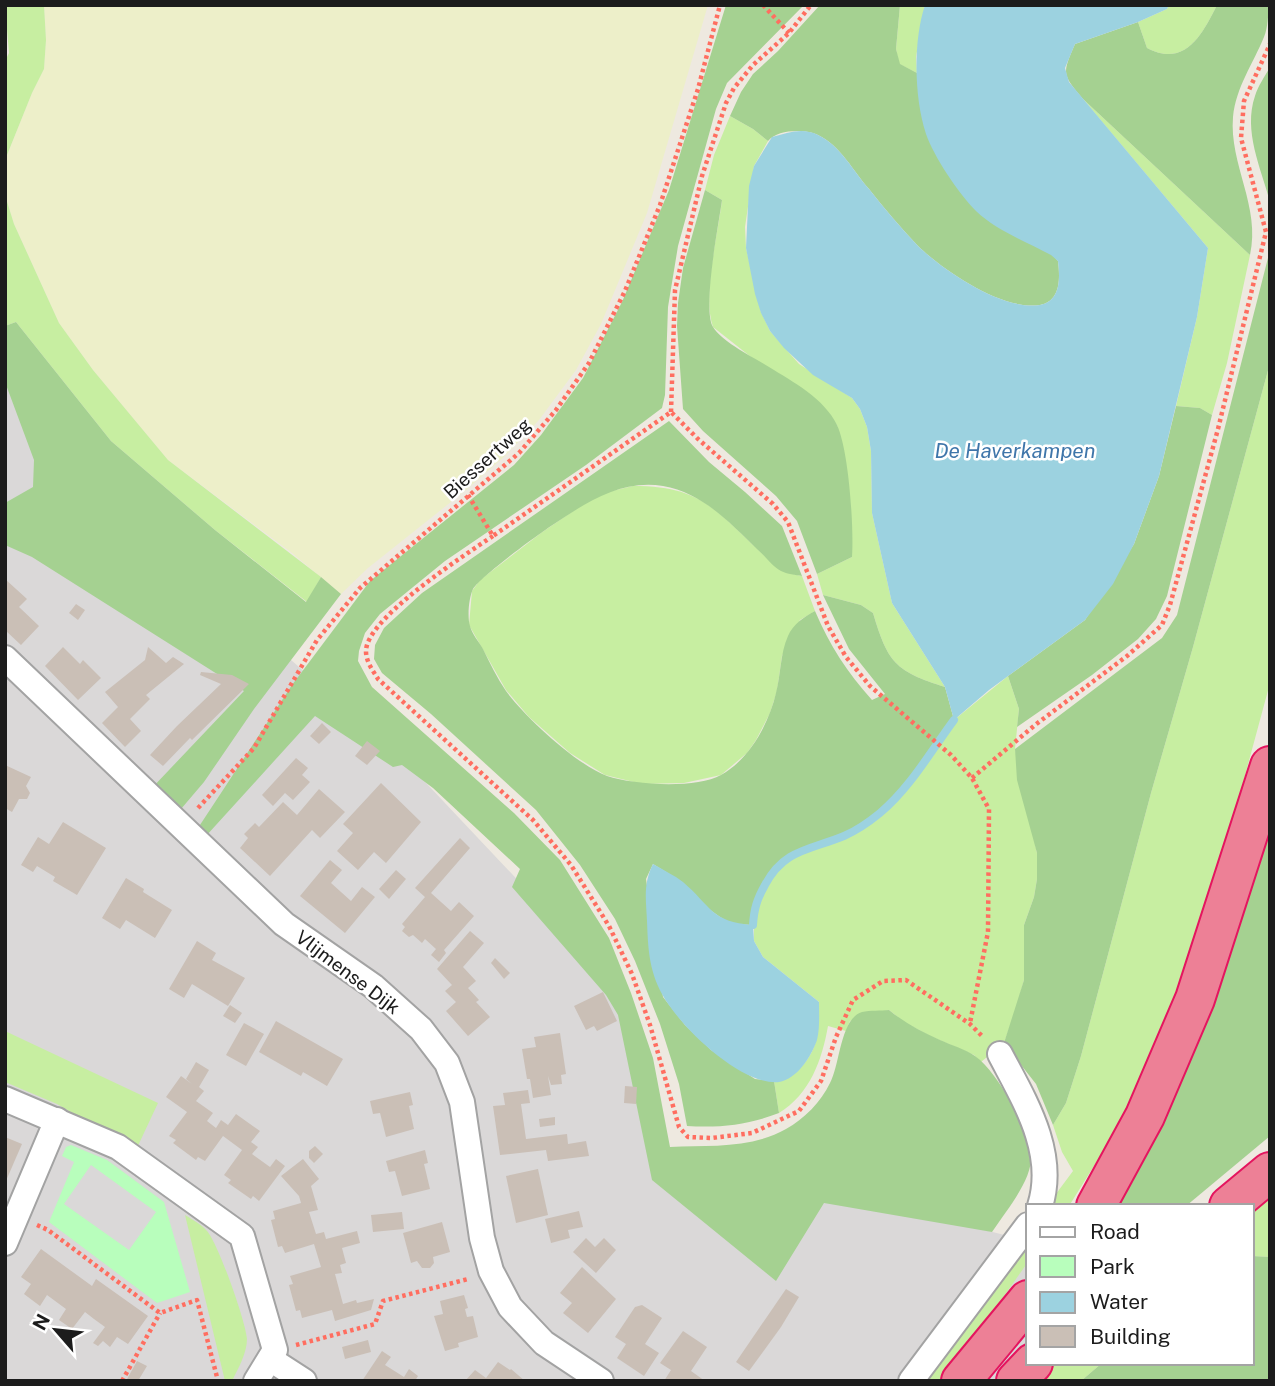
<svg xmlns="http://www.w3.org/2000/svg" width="1275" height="1386" font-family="'Public Sans',sans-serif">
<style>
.residential{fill:#dad8d8}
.farmland{fill:#edefc9}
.grass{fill:#c7eea1}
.forest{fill:#a5d191}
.park{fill:#b8febc;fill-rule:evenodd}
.water{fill:#9cd2e0}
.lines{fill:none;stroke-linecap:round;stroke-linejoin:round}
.stream{stroke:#9cd2e0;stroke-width:8}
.building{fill:#cabfb6}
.minor-casing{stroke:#a3a3a3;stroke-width:28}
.motorway-casing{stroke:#e4155f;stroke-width:42}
.path{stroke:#ff6e60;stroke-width:4.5;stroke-dasharray:3.5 3.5;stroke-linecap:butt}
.minor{stroke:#fff;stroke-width:24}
.motorway{stroke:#ed8096;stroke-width:38}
.labels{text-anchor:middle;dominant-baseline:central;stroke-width:5;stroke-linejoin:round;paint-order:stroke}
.street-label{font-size:19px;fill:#1c1c1c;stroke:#fff}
.water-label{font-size:21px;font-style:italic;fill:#3f76aa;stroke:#fff}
</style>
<rect width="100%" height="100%" fill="#eee9e0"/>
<!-- residential -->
<path class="residential" d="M5 327 63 463 395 750 629 998 665 1172 825 1189 1028 1241V1363H1082L1064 1381H5Z"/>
<!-- farmland -->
<path class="farmland" d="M44 5H708L647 213 601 324 576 370 539 420 505 456 466 490 368 568 341 594 292 553 168 460 93 370 59 323 14 224 5 195V160L32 93 44 69 46 40Z"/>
<!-- grass -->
<g class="grass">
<path d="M5 5H44L46 40 44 69 32 93 5 160V61L9 53Z"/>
<path d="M900 5H925L916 57 917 73 899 64 896 49Z"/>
<path d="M1169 5H1217C1202 35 1185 68 1147 48L1138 22 1167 9Z"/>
<path d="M1083 99 1250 255 1227 363 1212 415 1200 408 1176 406 1197 317 1208 248Z"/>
<path d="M730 116 753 129 768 141 754 166 745 227 746 248 761 312 770 331 799 364 852 398 860 409 867 427 871 451 872 513 892 603 945 687C895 671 888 663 873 613L861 605 823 595 817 574 852 557 848 480 837 425 713 327C702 296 718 234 722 200L705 190 714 155Z"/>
<path d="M5 195 14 224 59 323 93 370 168 460 321 577 307 602 215 530 111 441 16 322 5 326Z"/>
<path d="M1270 363V683L1207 916 1190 968 1125 1116 1069 1206H1047L1073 1171 1062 1152 1053 1125 1066 1103 1081 1056 1151 793 1193 647Z"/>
<path d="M633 486C694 486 711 504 752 544 772 562 775 570 802 576L815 611 800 620 782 656 777 691 770 713 756 740 747 753 721 775 684 783 642 784 605 775 570 753 529 717 506 690 469 625 472 591 480 580 541 533 582 505 607 492Z"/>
<path d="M1008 676 1019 709 1015 749 1037 853V879L1034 897 1024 925V980L1015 1012 1004 1043 981 1062 974 1055 930 1036 904 1022 889 1010 850 1021 846 1031 828 1026C822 1060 810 1094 779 1113L774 1081C795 1081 814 1056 817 1036 818 1025 818 1013 819 1002L763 957 754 941V905L773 869 805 848 842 837 901 791 954 720Z"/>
<path d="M5 1031 158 1103 136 1150 57 1104 5 1082Z"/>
<path d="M1270 1185V1257L1252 1256V1206Z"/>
<path d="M185 1215C193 1220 201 1224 207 1231 218 1243 246 1322 247 1339 247 1353 238 1369 232 1381H225Z"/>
<path d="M1028 1231V1262L980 1330 938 1381H928Z"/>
<path d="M1053 1363H1102L1081 1381H1036Z"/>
</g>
<!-- forest -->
<g class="forest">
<path d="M726 5H804L727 83 716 109 678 246 668 307 665 395 662 408 586 465 445 561 380 614 365 633 359 651 358 661 372 687 514 813 560 860 609 938 631 993 653 1058 670 1147C709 1145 751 1149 786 1129 804 1119 821 1102 830 1083 840 1065 840 1019 862 1012 870 1010 881 1011 889 1010 905 1023 922 1032 940 1040 951 1045 965 1049 975 1056 989 1066 999 1083 1009 1098 1051 1158 1028 1180 992 1232L824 1203 776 1281 652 1180 618 1015 606 995 512 887 520 869 433 788 402 765 393 767 315 716 206 836 198 828 292 685 370 581 514 465 541 435 583 378 622 302 669 190Z"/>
<path d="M820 5H900L896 49 900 64 917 73 921 109 1058 261C1060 278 1061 301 1040 305 1003 311 944 271 918 246 901 228 884 208 869 189 853 171 841 146 818 135 805 129 778 129 768 141L753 129 730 116 741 92 753 74 778 51Z"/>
<path d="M1217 5H1269C1268 15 1268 28 1264 37 1253 64 1236 87 1233 117 1229 164 1261 207 1250 255L1083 99C1062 74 1062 74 1075 44L1138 22 1147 48C1185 68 1202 35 1217 5Z"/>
<path d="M1270 67V202C1261 168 1243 131 1255 96 1258 86 1265 76 1270 67Z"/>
<path d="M705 190 722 200C719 223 702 309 713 327 722 342 753 357 769 367 793 382 824 398 837 425 849 451 854 528 852 557L817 574 797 521 776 496 703 431 683 409 677 326 678 303 683 268Z"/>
<path d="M1270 250V363L1193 647 1151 793 1081 1056 1066 1103 1053 1125 1036 1084 1004 1043 1024 980V925L1034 897 1037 879V853L1017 780 1015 749 1162 638 1177 615Z"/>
<path d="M16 322 111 441 215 530 306 602 321 577 341 594 254 709 204 782 181 809 151 789 244 691 32 557 5 545V503L33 487 34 460 5 382V326Z"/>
<path d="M1176 406 1200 408 1212 415 1167 596 1156 619 1138 639 1092 675 1017 727 1019 709 1008 676 1085 620 1134 544 1159 476Z"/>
<path d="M669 421 709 462 745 492 782 526 802 576C796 575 787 574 781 571 773 567 765 556 758 550 730 523 703 493 663 486 620 479 584 504 551 526 536 536 480 577 473 589 469 597 467 617 470 626 472 634 479 642 483 649 490 663 497 678 506 691 525 717 577 765 607 776 634 785 696 789 721 775 750 759 769 723 776 693 781 674 780 654 788 636 793 624 804 617 815 611 830 646 847 672 872 700L885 694 849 649 823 595 861 605 873 613C888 663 895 671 945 687L954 720C931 751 910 788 880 813 869 822 858 830 844 836 810 850 784 849 765 885 757 899 754 909 753 925L732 924 720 917 706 907 682 882 653 864 646 879 663 997 685 1025 711 1050 755 1079 774 1081 779 1113C748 1125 720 1128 687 1126L679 1084 660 1024 635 961 615 919 580 865 536 810 431 714 382 673 374 659 375 645 384 628 422 593Z"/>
<path d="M1270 796V1136L1186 1206H1104Z"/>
<path d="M1252 1256 1270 1257V1381H1081L1102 1363H1252Z"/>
</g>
<!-- park -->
<path class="park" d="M71 1145 107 1160 164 1202 190 1292 157 1303 49 1222 74 1162 62 1156 66 1147ZM91 1165 156 1212 129 1250 64 1204Z"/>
<!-- water -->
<g class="water">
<path d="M925 5H1169L1167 9 1138 22 1075 44 1065 68 1069 82 1208 248 1197 317 1159 476 1134 544 1113 584 1085 620 989 690 954 720 945 687 892 603 872 513 871 451 867 427 860 409 852 398 813 375 784 348 770 331 761 313 755 294 746 248 749 186 754 166 772 137C788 133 802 127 818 135 841 146 853 171 869 189 884 208 901 228 918 246 944 271 1003 311 1040 305 1061 301 1060 278 1058 261L1051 255C1027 242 997 231 976 211 959 194 934 157 926 134 914 98 913 41 925 5Z"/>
<path d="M653 864C663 870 674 875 683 882 711 906 711 922 753 925L754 941 763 957 819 1002C819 1014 820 1028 817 1040 811 1057 797 1079 779 1082 741 1086 679 1026 662 994 649 970 648 948 647 921 646 899 643 884 653 864Z"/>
</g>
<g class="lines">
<!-- stream -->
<path class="stream" d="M753 925C754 909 757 899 765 885 784 849 810 850 844 836 858 830 869 822 880 813 910 788 931 751 954 720"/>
</g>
<!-- building -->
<g class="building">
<path d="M5 579 27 599 19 607 39 626 21 645 5 630Z"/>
<path d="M76 604 85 610 78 620 69 613Z"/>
<path d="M63 647 80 664 83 660 101 678 78 700 45 666Z"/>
<path d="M148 647 166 663 173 657 184 664 146 695 150 699 130 719 141 731 125 747 102 723 118 707 105 692 145 660Z"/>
<path d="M201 672 232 675 249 684 192 740 190 738 163 766 150 755 177 726 221 684 200 675Z"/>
<path d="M322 723 331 732 319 744 310 736Z"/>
<path d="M367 741 380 751 367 765 355 756Z"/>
<path d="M296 758 308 768 302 775 310 782 293 800 285 793 273 806 262 795Z"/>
<path d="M5 765 31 777 26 786 30 793 27 799H19L12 812 5 808Z"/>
<path d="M381 783 421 822 386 863 374 852 358 870 337 851 353 833 343 824Z"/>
<path d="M319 789 345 812 320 838 312 830 270 876 240 848 248 838 244 834 255 823 259 827 283 802 297 815Z"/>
<path d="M63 822 106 848 77 895 53 881 55 877 37 866 33 872 21 865 38 837 49 844Z"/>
<path d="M460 838 470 848 431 893 451 911 459 902 474 916 444 950 446 953 439 962 431 955 436 949 425 939 422 943 413 935 409 937 402 931 405 927 402 924 425 897 415 888Z"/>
<path d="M330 860 342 870 331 883 351 901 362 887 375 897 345 933 300 896Z"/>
<path d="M396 870 406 879 389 899 379 889Z"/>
<path d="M126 878 144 889 143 892 172 910 155 938 126 920 120 929 102 918Z"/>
<path d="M470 931 484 943 463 967 476 981 468 988 479 1000 476 1002 490 1017 468 1036 446 1011 456 1002 445 991 452 985 437 969Z"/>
<path d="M197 941 216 953 212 960 245 978 228 1006 192 984 184 998 169 989Z"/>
<path d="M495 958 510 973 504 979 491 963Z"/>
<path d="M603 992 617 1021 597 1031 594 1026 586 1030 574 1006Z"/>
<path d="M230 1005 242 1013 235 1023 223 1016Z"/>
<path d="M276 1021 343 1059 327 1086 303 1072 301 1076 259 1052Z"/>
<path d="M244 1023 264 1034 246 1066 226 1055Z"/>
<path d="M560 1033 566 1074 561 1075 562 1084 551 1085 548 1076 551 1095 533 1098 530 1079H527L522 1049 536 1047 534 1037Z"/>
<path d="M196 1062 209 1070 199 1087 204 1091 196 1101 213 1113 207 1121 216 1128 221 1120 228 1125 236 1114 260 1131 251 1142 258 1147 252 1154 270 1167 276 1159 285 1166 259 1201 253 1196 251 1199 228 1183 231 1180 224 1175 242 1150 223 1136 205 1161 198 1157 196 1160 173 1143 176 1140 169 1136 187 1112 166 1097 181 1076 192 1084 186 1079Z"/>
<path d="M625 1086 637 1087 636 1104 624 1103Z"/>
<path d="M528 1090 530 1103 521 1104 526 1139 567 1134 568 1144 586 1141 589 1156 548 1161 546 1150 500 1155 493 1106 505 1105 503 1093Z"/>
<path d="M410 1092 413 1105 409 1106 414 1129 386 1137 380 1113 373 1114 370 1101Z"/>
<path d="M555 1117V1125L540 1127 539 1119Z"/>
<path d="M5 1137 22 1144 5 1183Z"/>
<path d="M315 1146 323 1154 314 1163 309 1158V1151Z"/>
<path d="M425 1150 428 1163 424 1164 430 1189 402 1196 395 1171 389 1172 386 1161Z"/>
<path d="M303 1159 319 1179 311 1186 318 1210 309 1212 316 1234 324 1232 326 1239 357 1231 360 1243 342 1248 346 1263 340 1265 342 1273 335 1274 343 1304 356 1300 357 1303 374 1299 371 1310 335 1321 332 1310 302 1318 300 1310 296 1311 289 1285 293 1284 290 1276 321 1267 314 1244 285 1253 282 1246 278 1247 271 1220 275 1219 273 1211 301 1203 299 1196 281 1176Z"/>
<path d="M538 1169 548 1215 516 1223 506 1176Z"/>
<path d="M579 1211 583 1227 568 1230 570 1238 551 1243 545 1219Z"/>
<path d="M402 1212 404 1229 373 1232 371 1215Z"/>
<path d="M442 1222 450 1252 433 1257 434 1263 430 1268H422L417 1261 411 1263 403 1233Z"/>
<path d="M586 1238 595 1247 604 1238 616 1250 596 1273 573 1252Z"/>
<path d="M41 1249 92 1286 96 1279 148 1316 128 1344 117 1337 110 1347 103 1341 98 1346 93 1343 105 1327 94 1319 85 1312 72 1329 59 1320 66 1309 47 1295 40 1306 24 1294 31 1284 21 1277Z"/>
<path d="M582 1267 616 1299 588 1333 563 1313 572 1303 560 1293Z"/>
<path d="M786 1289 799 1297 781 1327 749 1371 736 1362Z"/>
<path d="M464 1295 468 1308 465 1309 467 1317 473 1316 478 1337 458 1343 459 1347 445 1351 434 1316 443 1314 440 1301Z"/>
<path d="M642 1305 662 1318 645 1344 659 1353 644 1376 617 1358 626 1344 615 1337 635 1307Z"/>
<path d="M683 1331 707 1347 691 1371 705 1381H664L671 1370 660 1363Z"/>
<path d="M368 1340 371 1352 345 1359 342 1347Z"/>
<path d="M382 1351 391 1357 385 1365 404 1377 409 1369 418 1376 415 1381H362Z"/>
<path d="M137 1361 147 1366 138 1381H126Z"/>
<path d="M498 1362 510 1370 511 1369 525 1381H465L475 1370 486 1378Z"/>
</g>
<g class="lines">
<defs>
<g id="minor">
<path d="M5 658 284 924 373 986 421 1029 447 1063 462 1102 482 1238 491 1271 510 1307 544 1343 601 1381"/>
<path d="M1000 1054C1024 1100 1057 1152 1040 1206"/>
<path d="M5 1099 118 1147 242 1236 275 1350 256 1381"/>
<path d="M5 1243 57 1120"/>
<path d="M270 1359 304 1381"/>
<path d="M911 1381 1028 1225"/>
</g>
<g id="motorway">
<path d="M1096 1206 1145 1116 1195 999 1270 766"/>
<path d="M1229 1206 1270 1172"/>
<path d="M961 1381 1028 1300"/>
<path d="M1016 1381 1033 1363"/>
</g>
</defs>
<!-- minor casing -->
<use href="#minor" class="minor-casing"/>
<!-- motorway casing -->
<use href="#motorway" class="motorway-casing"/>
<!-- path -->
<g class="path">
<path d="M763 5 789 33"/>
<path d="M671 412 675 290 702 176 726 103 734 88 753 65 789 33 811 5"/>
<path d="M468 495 493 536 671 412 698 439 773 504 788 522 828 626 846 657 870 686 951 755 972 778 989 809 988 932 970 1023"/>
<path d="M493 536C463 556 377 612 367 645 363 658 372 669 378 679L533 820 571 865 609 926 632 974 650 1025 679 1127 688 1137 712 1138 752 1133 799 1111 821 1081 836 1037 853 1000 883 981 906 980 970 1024 983 1037"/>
<path d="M972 778 1035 725 1127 656 1162 625 1170 605 1218 429 1266 232 1241 138 1244 101 1270 44"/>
<path d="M198 808 254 748 317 640 360 588 519 453 556 410 589 363 625 291 660 205 698 89 720 5"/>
<path d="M37 1225 48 1230 160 1313 197 1300 218 1381"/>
<path d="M296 1345 375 1324 383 1301 468 1279"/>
<path d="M122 1381 160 1313"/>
</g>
<!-- minor -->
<use href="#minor" class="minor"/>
<!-- motorway -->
<use href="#motorway" class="motorway"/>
</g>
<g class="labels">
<!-- street labels -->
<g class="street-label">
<text transform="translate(487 458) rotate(-42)">Biessertweg</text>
<text transform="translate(348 972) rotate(37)">Vlijmense Dijk</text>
</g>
<!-- water labels -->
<g class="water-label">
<text x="1015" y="450">De Haverkampen</text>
</g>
</g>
<!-- border -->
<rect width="1275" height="1386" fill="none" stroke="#1c1c1c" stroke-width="14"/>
<!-- legend -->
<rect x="1026" y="1204" width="228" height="161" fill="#ffffff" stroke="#a4a4a4" stroke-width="2"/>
<rect x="1040" y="1227" width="35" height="10" fill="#ffffff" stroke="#a4a4a4" stroke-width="2"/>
<text x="1090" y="1239" font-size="21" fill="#1c1c1c">Road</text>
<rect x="1040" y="1256" width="35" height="21" fill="#b8febc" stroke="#a4a4a4" stroke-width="2"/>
<text x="1090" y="1274" font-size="21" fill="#1c1c1c">Park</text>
<rect x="1040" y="1292" width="35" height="21" fill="#9cd2e0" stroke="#a4a4a4" stroke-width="2"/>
<text x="1090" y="1309" font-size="21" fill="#1c1c1c">Water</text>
<rect x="1040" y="1326" width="35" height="21" fill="#cabfb6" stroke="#a4a4a4" stroke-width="2"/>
<text x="1090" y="1344" font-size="21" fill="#1c1c1c">Building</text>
<!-- north arrow -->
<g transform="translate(56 1330) rotate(298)" stroke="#ffffff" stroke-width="5" paint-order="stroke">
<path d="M0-5L12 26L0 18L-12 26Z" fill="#1c1c1c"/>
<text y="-10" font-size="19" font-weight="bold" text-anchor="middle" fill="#1c1c1c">N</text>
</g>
</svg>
